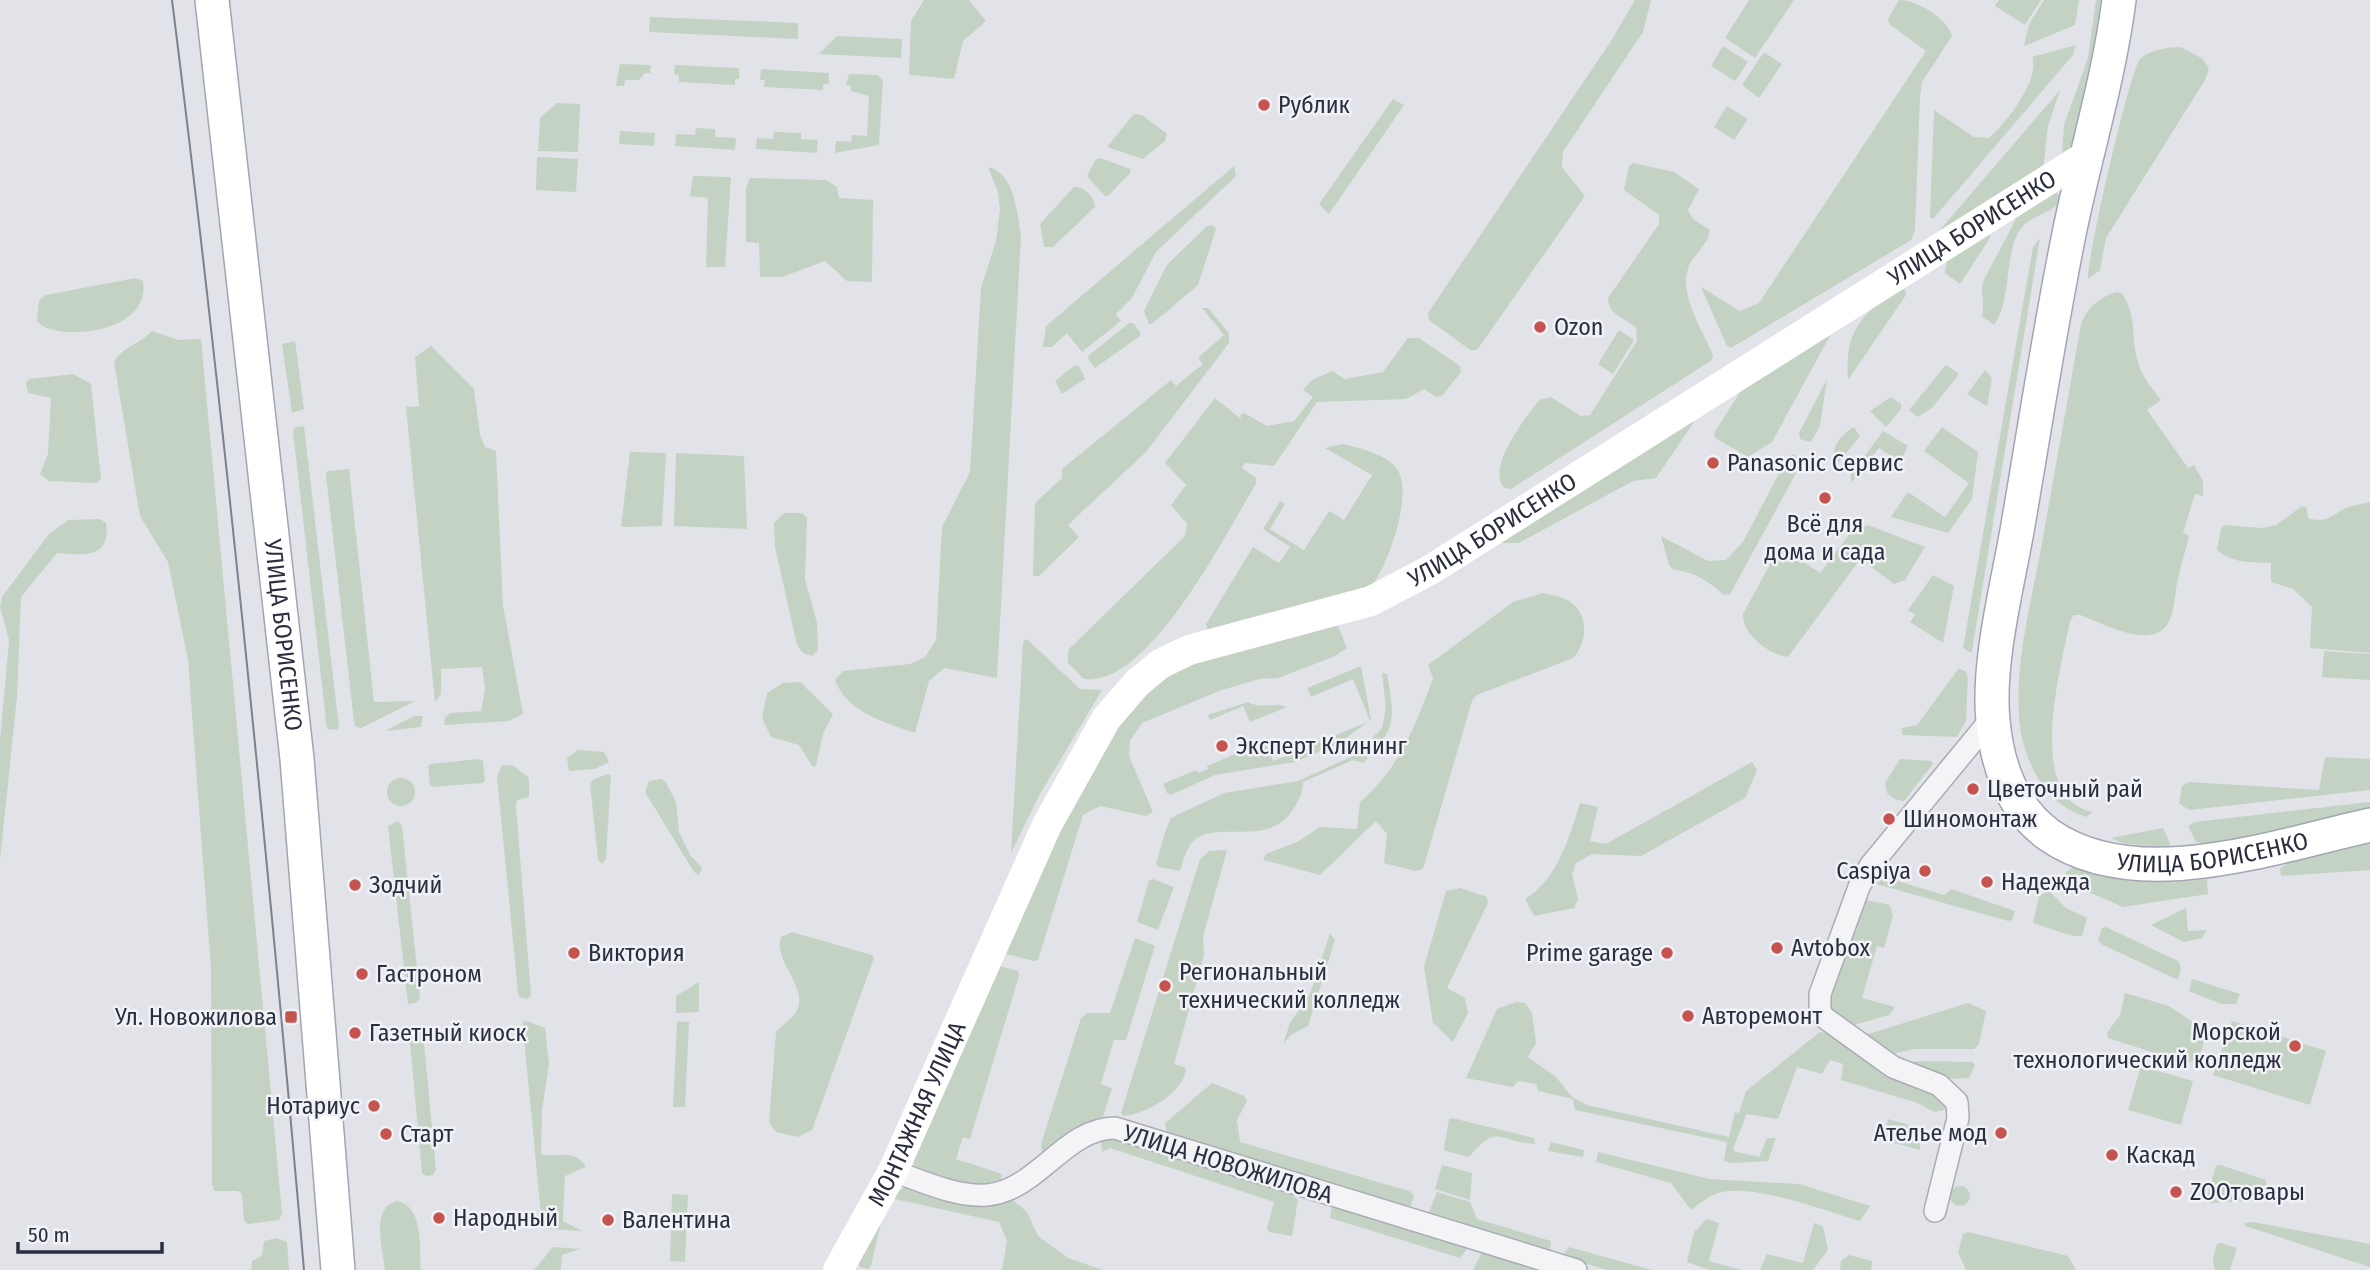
<svg xmlns="http://www.w3.org/2000/svg" width="2370" height="1270" font-family="'Fira Sans Condensed',sans-serif">
<style>
.green{fill:#c4d2c3}
.lines{fill:none;stroke-linecap:round;stroke-linejoin:round}
.minor-casing{stroke:#aaadb6;stroke-width:24}
.primary-casing{stroke:#a1a5b4;stroke-width:36}
.minor{stroke:#f4f4f7;stroke-width:21}
.secondary{stroke:#fff;stroke-width:30}
.primary{stroke:#fff;stroke-width:33}
.tram{stroke:#7c8091;stroke-width:2}
.poi-dot{fill:#c5544f;stroke:#f1f2f6;stroke-width:2.5}
.labels{text-anchor:middle;dominant-baseline:central;stroke-width:5;stroke-linejoin:round;paint-order:stroke}
.poi-label{font-size:24px;fill:#2b2e3f;stroke:#f1f2f6;text-anchor:start}
.street-label{font-size:24px;fill:#2b2e3f;stroke:#f1f2f6}
</style>
<rect width="100%" height="100%" fill="#e1e3e9"/>
<!-- green -->
<g class="green">
<path d="M924 0H969L986 21 963 41 954 79 909 75 911 21Z"/>
<path d="M1635 0H1651L1643 32 1563 152 1562 167 1585 196 1477 350H1470L1429 320 1428 313 1611 41Z"/>
<path d="M1749 0H1794L1755 58 1725 38Z"/>
<path d="M1899 0C1917 0 1947 18 1952 36L1922 82 1920 96 1915 230 1911 240 1731 348 1727 346 1701 287 1740 311 1759 303 1926 51 1889 24 1888 19Z"/>
<path d="M1999 0H2041L2025 25 1995 6Z"/>
<path d="M2044 0H2079L2075 25 2024 46 2029 24Z"/>
<path d="M2096 0H2106L2076 144 2062 156 2064 125 2088 58Z"/>
<path d="M650 17 798 23V39L649 32Z"/>
<path d="M837 36 902 39 901 58 819 54Z"/>
<path d="M2076 45 2073 55 1933 219 1930 217 1934 110 1974 137 1989 138C2006 124 2041 78 2032 57Z"/>
<path d="M1723 46 1748 62 1735 81 1711 66Z"/>
<path d="M2181 47 2203 59 2209 69 2205 80 2106 238 2100 270 2088 279C2087 259 2130 69 2140 59 2149 50 2168 47 2181 47Z"/>
<path d="M1764 52 1782 64 1759 98 1742 85Z"/>
<path d="M620 64 651 65 650 73H645L639 80H625L624 86H616Z"/>
<path d="M675 65 739 68V79H735V85L679 82V75L674 74Z"/>
<path d="M761 69 829 73V84H823V90L764 87 765 80H760Z"/>
<path d="M849 74 878 75 883 81 879 145 835 153 836 141 851 142 852 135 867 136 869 96 851 91V85H846Z"/>
<path d="M2060 90 2048 126 2043 170 1933 238Z"/>
<path d="M1393 99 1404 105 1329 214 1319 204Z"/>
<path d="M557 103 580 104 578 152 538 151 540 118Z"/>
<path d="M1727 106 1748 119 1734 140 1714 127Z"/>
<path d="M1134 114 1142 115 1167 134 1165 141 1143 159 1107 147Z"/>
<path d="M696 128 715 129V137L736 138 735 150 675 146 676 134 695 135Z"/>
<path d="M620 131 655 133 654 146 619 144Z"/>
<path d="M774 132 801 133V139L818 140 817 153 756 149 757 138 773 139Z"/>
<path d="M537 157 578 159 576 192 536 190Z"/>
<path d="M1100 158 1131 169 1130 173 1109 195 1105 196 1087 176 1096 159Z"/>
<path d="M1633 163 1674 172 1699 189 1688 210 1693 219 1710 230C1708 246 1692 255 1688 269 1679 295 1703 331 1713 355L1712 360 1511 489 1504 488C1486 466 1526 418 1539 400L1551 397 1581 416 1590 415 1637 341 1636 327C1625 319 1608 314 1608 298L1659 224V215L1624 190 1629 166Z"/>
<path d="M1234 166 1236 176 1156 252 1132 298 1116 314 1121 321 1082 352 1067 333 1052 347H1043L1046 326Z"/>
<path d="M988 167C1015 173 1017 213 1021 236L997 678 944 668 929 681 915 733C885 722 847 713 835 680L843 671 910 664 925 657 936 640 942 527 970 472 981 288 996 241 1000 209 998 192Z"/>
<path d="M693 176 731 177 725 267H706L708 198 690 196Z"/>
<path d="M750 178 826 180 837 187 839 198 873 200 872 282 847 281 825 261 782 277H760L759 243 746 242V188Z"/>
<path d="M1074 187C1084 186 1095 197 1095 207L1053 247H1044L1040 224Z"/>
<path d="M2056 192 2061 198 2059 204C2049 212 2035 216 2025 224 2002 245 2014 297 1994 325L1982 316C1985 305 1980 290 1983 282 1994 258 2009 236 2019 211Z"/>
<path d="M1212 225 1216 229 1198 285 1152 324H1149L1144 311 1167 265 1207 226Z"/>
<path d="M1990 230V238L1960 284 1945 273 1947 258Z"/>
<path d="M2040 238 1972 651 1971 653 1963 648 2033 247Z"/>
<path d="M136 278 143 281C152 336 51 342 37 321L39 301 46 295Z"/>
<path d="M1900 288 1905 289 1906 295 1848 380C1844 330 1862 314 1900 288Z"/>
<path d="M2116 292 2122 293C2138 319 2130 335 2138 362 2142 377 2152 388 2161 400L2147 410 2188 468 2194 465 2203 481V496L2195 494 2183 533 2189 536C2186 550 2181 564 2178 578 2173 599 2177 633 2148 635 2126 637 2100 622 2080 615H2074L2070 621C2061 668 2024 799 2093 812L2086 817C2054 806 2035 782 2025 749 2007 691 2030 608 2041 549 2054 474 2068 399 2081 324 2088 307 2098 298 2116 292Z"/>
<path d="M1202 308H1208L1229 333V343L1146 452 1068 525 1079 537 1039 576H1033L1035 503 1062 478V469L1171 380 1176 386 1203 364 1198 358 1224 335Z"/>
<path d="M1129 323H1133L1140 332V336L1095 368 1088 359 1089 355Z"/>
<path d="M1619 330 1634 340 1613 374 1598 364Z"/>
<path d="M152 331 179 340 201 339 282 1213 279 1220 248 1224 244 1220 242 1194 238 1191H214L212 1184 211 969 188 660 168 562 140 516 114 362C122 347 140 344 152 331Z"/>
<path d="M1832 332 1772 442 1748 457 1715 438 1714 433 1744 386Z"/>
<path d="M1408 338H1419L1460 366 1461 372 1443 395 1436 397 1424 389 1406 399 1317 402 1274 466 1245 463 1242 468 1256 478V484C1225 534 1149 688 1084 679L1068 663V650L1185 536 1187 524 1171 505 1186 485 1165 463 1215 398 1242 420 1240 416 1244 413 1267 426 1294 421 1313 397 1303 390 1312 380 1332 371 1345 379 1383 372Z"/>
<path d="M295 341 304 409 292 413 282 344Z"/>
<path d="M431 346 474 389 480 435 485 447 496 451 503 606 523 714 509 721 444 725 445 717 451 713 481 711 485 689 482 667 441 669V694L435 702 406 407 419 406 415 357Z"/>
<path d="M1075 365 1079 366 1085 379 1062 394 1055 381Z"/>
<path d="M1946 365 1959 374 1932 408 1918 417 1909 410Z"/>
<path d="M1985 370 1992 378 1987 406 1967 394Z"/>
<path d="M73 374 91 384 101 479 96 483 49 481 40 474 48 454 51 398 28 393 26 383 29 379Z"/>
<path d="M1827 379 1820 426 1811 442 1800 439 1799 433Z"/>
<path d="M1891 397 1901 404V409L1886 427 1870 411Z"/>
<path d="M1692 418 1694 422 1656 478 1633 481 1519 543H1499Z"/>
<path d="M304 426 339 728 337 730 327 729 293 431 295 427Z"/>
<path d="M1854 427 1860 436 1837 464C1828 450 1840 435 1854 427Z"/>
<path d="M1942 427 1978 452 1972 499 1948 533 1891 517 1908 492 1945 517 1969 483 1924 451Z"/>
<path d="M1883 431 1908 446 1900 462 1879 448 1852 482 1850 476Z"/>
<path d="M1343 444C1360 448 1386 454 1397 469 1414 493 1388 566 1371 587L1208 631 1206 624 1253 547 1279 563 1290 547 1263 529 1280 501 1285 504 1270 529 1304 550 1329 511 1344 520 1372 475 1325 448Z"/>
<path d="M630 452 666 453 662 526 621 527Z"/>
<path d="M676 453 744 456 747 529 674 526Z"/>
<path d="M1793 454 1800 458 1801 464 1730 594 1724 595C1708 581 1695 572 1674 570L1669 565 1661 536 1708 561 1726 560 1743 542 1788 456Z"/>
<path d="M349 469 374 702 415 701 361 728 355 726 354 722 326 475 327 471Z"/>
<path d="M2370 502V653L2310 648 2312 607 2293 589 2271 582V563C2252 562 2233 564 2217 550L2221 528 2226 525 2262 528 2276 525 2302 506 2307 508 2308 518C2327 524 2331 515 2346 508 2354 505 2362 504 2370 502Z"/>
<path d="M784 513H802L807 518 805 579 817 623 818 650 812 656 803 653 797 645 775 547 774 523Z"/>
<path d="M100 519 106 523C111 560 82 555 57 553L21 597 17 697 0 860V741L9 640 0 607 2 597 49 534 68 520Z"/>
<path d="M1868 525 1925 547 1905 580 1894 584 1863 561 1858 562 1788 657C1769 654 1742 635 1743 614L1780 546 1820 573 1851 532Z"/>
<path d="M1933 575 1954 586 1943 643 1910 622 1915 615 1908 610Z"/>
<path d="M1543 593C1550 595 1559 596 1565 599 1589 609 1589 641 1573 658L1477 695 1472 701 1423 869 1415 871 1384 863 1387 834 1376 821 1320 875 1263 860 1266 854 1297 842 1320 827 1357 829 1360 802C1400 767 1415 727 1433 678L1428 665 1513 602Z"/>
<path d="M1333 625 1338 626 1347 648 1333 657 1278 678 1259 679 1219 691 1142 723 1130 741 1129 756 1153 812 1146 816 1100 806 1083 815 1038 960 1034 961 1006 954C1045 862 1095 701 1194 661 1233 646 1291 636 1333 625Z"/>
<path d="M1027 639 1080 689 1102 690 1040 794 1011 853 1023 642Z"/>
<path d="M2324 651 2370 654V680L2322 677Z"/>
<path d="M1361 666 1371 720 1339 743 1295 762 1215 775 1171 795 1167 793 1163 784 1196 770 1198 773 1208 769 1207 766 1265 741 1273 761 1294 753 1296 757 1308 752 1307 747 1370 721 1353 679 1311 697 1307 688Z"/>
<path d="M1959 668 1966 672 1968 677 1966 721 1957 737 1902 735V728L1917 725Z"/>
<path d="M1382 673 1387 674C1395 722 1397 727 1363 763L1353 760 1303 782C1303 794 1299 800 1292 811 1268 846 1222 822 1197 838 1186 846 1184 859 1180 871L1158 867 1156 864 1166 829 1171 818 1179 814 1224 793 1298 781 1355 755 1382 728 1386 708Z"/>
<path d="M800 682 833 714 823 734 816 766H812L799 745 771 737 762 718 767 693 783 683Z"/>
<path d="M1248 702C1263 710 1272 702 1287 707L1250 722 1243 706 1210 720 1208 715Z"/>
<path d="M414 716H423L421 727 385 731Z"/>
<path d="M578 750 604 752 609 762 595 769 569 771 567 758Z"/>
<path d="M2325 757 2370 759V790L2189 810 2179 803 2182 786 2189 782 2319 790Z"/>
<path d="M479 759 483 761 485 781 482 783 434 787 430 785 428 766 431 764Z"/>
<path d="M1900 759 1931 761 1933 764 1904 801 1894 799 1887 793 1885 783Z"/>
<path d="M1752 762 1757 770 1745 798 1641 856 1592 854 1576 863 1572 874 1578 899 1574 908 1534 916 1525 899C1557 880 1570 836 1580 803L1598 807 1590 841 1606 844Z"/>
<path d="M502 765 514 766 529 778V797L517 800 516 806 531 995 527 999 519 997 518 992 497 777Z"/>
<path d="M608 774 611 776 606 858 602 864 598 860 590 784 594 779Z"/>
<circle cx="401" cy="792" r="14"/>
<path d="M661 779 665 781 676 802 679 832 690 855 702 868 699 875 694 872 645 792 649 781Z"/>
<path d="M2370 802V809L2211 845 2196 842 2188 826 2195 822Z"/>
<path d="M398 821 402 826 420 998 416 1003 408 1004 388 826Z"/>
<path d="M2163 828 2170 843 2169 847 2125 844 2111 838Z"/>
<path d="M2370 842V870L2281 876 2280 869 2292 860Z"/>
<path d="M1227 850 1203 937 1204 955 1174 1064 1186 1068C1185 1092 1145 1115 1123 1116L1121 1113 1200 859 1209 851Z"/>
<path d="M2074 866C2128 878 2149 887 2207 879L2208 894 2123 907 2073 885 2065 873Z"/>
<path d="M1878 875 1944 895 1951 889 2015 911 2012 920 2008 921 1876 884Z"/>
<path d="M1153 879 1174 887 1158 930 1137 922 1149 881Z"/>
<path d="M1460 888 1487 897 1488 903 1447 988 1465 998 1468 1013 1453 1042 1433 1023 1424 967 1446 891Z"/>
<path d="M2049 891 2066 908 2087 918 2082 936H2073L2033 923 2039 896Z"/>
<path d="M1866 900 1890 905 1893 916 1884 948 1877 946 1862 998 1895 1007 1889 1015 1851 1026 1836 1018 1827 1004 1862 903Z"/>
<path d="M2186 908 2188 931 2207 930 2202 938 2184 942 2151 925Z"/>
<path d="M2106 927 2178 961 2181 967 2178 980 2101 944 2098 940 2102 928Z"/>
<path d="M792 932 872 955 874 958 812 1130 798 1137 776 1132 769 1122 776 1032C782 1025 792 1019 796 1012 810 987 773 963 781 937Z"/>
<path d="M1330 933 1335 940 1308 1026 1291 1035 1283 1044 1290 1023 1310 994Z"/>
<path d="M1135 938 1155 946 1126 1040H1114L1101 1084 1112 1088 1103 1117 1046 1153H1042L1041 1144 1081 1018 1087 1013H1110Z"/>
<path d="M1000 966 1018 971 1019 976 970 1139 963 1137 956 1159 1002 1174 1000 1182C970 1190 944 1179 916 1169L912 1159Z"/>
<path d="M2192 979 2240 994 2236 1004H2221L2189 991Z"/>
<path d="M699 982V1012L676 1013V996Z"/>
<path d="M2125 993 2169 1006 2190 1020 2206 1037 2198 1060 2186 1063 2108 1038 2107 1033 2120 1015Z"/>
<path d="M1516 1002 1525 1003 1532 1013 1536 1043 1528 1057 1556 1077 1572 1097 1587 1105 1729 1137 1735 1112 1739 1113 1746 1091 1820 1032 1831 1034 1888 1075 1938 1097 1946 1106 1944 1110 1934 1112 1918 1103 1841 1080 1843 1064 1830 1060 1822 1074 1797 1067 1778 1119 1746 1114C1743 1127 1736 1137 1733 1151L1759 1157 1767 1138H1776L1768 1161 1732 1163 1724 1161 1727 1142 1575 1110 1573 1099 1538 1091 1536 1084 1518 1081 1513 1087 1466 1078 1497 1009Z"/>
<path d="M1968 1003 1986 1011 1979 1044 1974 1049H1914L1892 1054 1865 1035Z"/>
<path d="M527 1021 545 1028 549 1064 542 1110 541 1155C556 1156 578 1150 586 1167L565 1176 563 1221 582 1231 547 1229 542 1226 523 1027V1022Z"/>
<path d="M677 1021 689 1022 685 1107H673Z"/>
<path d="M2232 1021 2326 1051 2310 1105 2213 1075Z"/>
<path d="M419 1028 423 1033 436 1170 433 1175 426 1176 422 1173 409 1033 411 1029Z"/>
<path d="M1915 1061 1972 1062 1975 1065 1969 1078 1944 1079 1912 1066Z"/>
<path d="M2141 1066 2193 1081 2181 1125 2128 1110Z"/>
<path d="M1212 1083 1244 1096 1247 1101 1237 1120 1240 1142 1409 1191 1414 1195 1410 1209 1167 1133 1165 1123Z"/>
<path d="M1452 1118 1534 1138 1535 1144C1497 1142 1499 1122 1469 1157L1446 1151 1444 1149 1449 1119Z"/>
<path d="M1888 1119 1913 1126 1920 1140V1150L1883 1140Z"/>
<path d="M1113 1137 1292 1195 1298 1200 1292 1236 1269 1232 1267 1228 1274 1202 1110 1148 1102 1152 1101 1140Z"/>
<path d="M1551 1142 1584 1150 1583 1157 1548 1151Z"/>
<path d="M1598 1152 1710 1179 1799 1184 1870 1206 1860 1221C1826 1212 1746 1179 1713 1195 1706 1198 1698 1205 1691 1210L1671 1183 1596 1162Z"/>
<path d="M1442 1165 1472 1173 1470 1200 1435 1189Z"/>
<path d="M2220 1165 2266 1180 2265 1196 2258 1201 2209 1203 2206 1199 2216 1166Z"/>
<circle cx="1960" cy="1196" r="10"/>
<path d="M906 1186 1013 1200 1027 1212 1038 1236 1068 1258 1103 1270H1002L1007 1241 999 1222 895 1199V1193Z"/>
<path d="M1437 1192 1470 1202 1477 1219 1551 1241 1550 1252 1427 1217Z"/>
<path d="M672 1194 688 1195 685 1262 670 1261Z"/>
<path d="M397 1201C424 1206 419 1247 421 1270H385C383 1248 370 1208 397 1201Z"/>
<path d="M1332 1206 1464 1246 1467 1249 1460 1258 1330 1218Z"/>
<path d="M882 1219 871 1266 868 1269 860 1267 858 1263Z"/>
<path d="M1707 1219 1719 1223 1709 1261 1741 1270H1710L1687 1262 1694 1232Z"/>
<path d="M2253 1222 2370 1244V1267L2245 1226V1223Z"/>
<path d="M1814 1223 1823 1226 1828 1250 1813 1270H1760L1767 1254 1803 1263Z"/>
<path d="M1968 1232 2068 1256 2076 1270H1966L1958 1252 1963 1234Z"/>
<path d="M277 1238 287 1242 289 1270H251L252 1261 262 1256 264 1241Z"/>
<path d="M2221 1243 2237 1248 2230 1270H2215L2213 1259 2217 1244Z"/>
<path d="M553 1247 581 1249 562 1255 561 1270H534Z"/>
<path d="M1569 1247 1652 1270H1608L1566 1258 1563 1255Z"/>
<path d="M1482 1252 1542 1270H1473Z"/>
<path d="M1849 1255 1872 1261 1871 1270H1840L1841 1261Z"/>
</g>
<g class="lines">
<defs>
<g id="minor">
<path d="M893 1171C922 1181 955 1197 987 1195 1037 1191 1065 1128 1115 1128L1576 1270"/>
<path d="M1935 1211 1958 1118 1957 1102 1939 1085 1893 1067 1825 1018 1820 1012V994L1859 887 1870 866 1992 718"/>
</g>
<g id="primary">
<path id="s2" d="M212 0 297 759 338 1270"/>
<path id="s3" d="M2119 0C2109 78 2086 152 2070 229 2050 327 2035 426 2018 525 2008 584 1987 662 1993 721 1997 765 2012 808 2049 835 2137 896 2275 846 2370 825"/>
</g>
</defs>
<!-- minor casing -->
<use href="#minor" class="minor-casing"/>
<!-- primary casing -->
<use href="#primary" class="primary-casing"/>
<!-- minor -->
<use href="#minor" class="minor"/>
<!-- secondary -->
<path class="secondary" id="s1" d="M838 1270 893 1171 1047 825 1106 719 1137 683 1160 664 1189 650 1371 601 1430 570 2086 156"/>
<!-- primary -->
<use href="#primary" class="primary"/>
<!-- tram -->
<path class="tram" d="M172 0C225 422 267 846 304 1270"/>
</g>
<!-- markers -->
<g class="poi-dot">
<circle cx="1264" cy="105" r="7"/>
<circle cx="1540" cy="327" r="7"/>
<circle cx="1713" cy="463" r="7"/>
<circle cx="1825" cy="498" r="7"/>
<circle cx="1222" cy="746" r="7"/>
<circle cx="1973" cy="789" r="7"/>
<circle cx="1889" cy="819" r="7"/>
<circle cx="1925" cy="871" r="7"/>
<circle cx="1987" cy="882" r="7"/>
<circle cx="355" cy="885" r="7"/>
<circle cx="1777" cy="948" r="7"/>
<circle cx="574" cy="953" r="7"/>
<circle cx="1667" cy="953" r="7"/>
<circle cx="362" cy="974" r="7"/>
<circle cx="1165" cy="986" r="7"/>
<circle cx="1688" cy="1016" r="7"/>
<rect x="284" y="1010" width="14" height="14" rx="3.5"/>
<circle cx="355" cy="1033" r="7"/>
<circle cx="2295" cy="1046" r="7"/>
<circle cx="374" cy="1106" r="7"/>
<circle cx="2001" cy="1133" r="7"/>
<circle cx="386" cy="1134" r="7"/>
<circle cx="2112" cy="1155" r="7"/>
<circle cx="2176" cy="1192" r="7"/>
<circle cx="439" cy="1218" r="7"/>
<circle cx="608" cy="1220" r="7"/>
</g>
<g class="labels">
<!-- poi labels -->
<g class="poi-label">
<text x="1278" y="105">Рублик</text>
<text x="1554" y="327">Ozon</text>
<text x="1727" y="463">Panasonic Сервис</text>
<text x="1825" y="524" text-anchor="middle">Всё для<tspan x="1825" dy="28">дома и сада</tspan></text>
<text x="1236" y="746">Эксперт Клининг</text>
<text x="1987" y="789">Цветочный рай</text>
<text x="1903" y="819">Шиномонтаж</text>
<text x="1911" y="871" text-anchor="end">Caspiya</text>
<text x="2001" y="882">Надежда</text>
<text x="369" y="885">Зодчий</text>
<text x="1791" y="948">Avtobox</text>
<text x="588" y="953">Виктория</text>
<text x="1653" y="953" text-anchor="end">Prime garage</text>
<text x="1179" y="972">Региональный<tspan x="1179" dy="28">технический колледж</tspan></text>
<text x="376" y="974">Гастроном</text>
<text x="1702" y="1016">Авторемонт</text>
<text x="277" y="1017" text-anchor="end">Ул. Новожилова</text>
<text x="2281" y="1032" text-anchor="end">Морской<tspan x="2281" dy="28">технологический колледж</tspan></text>
<text x="369" y="1033">Газетный киоск</text>
<text x="360" y="1106" text-anchor="end">Нотариус</text>
<text x="1987" y="1133" text-anchor="end">Ателье мод</text>
<text x="400" y="1134">Старт</text>
<text x="2126" y="1155">Каскад</text>
<text x="2190" y="1192">ZOOтовары</text>
<text x="453" y="1218">Народный</text>
<text x="622" y="1220">Валентина</text>
</g>
<!-- street labels -->
<g class="street-label">
<text stroke="none"><textPath href="#s1" startOffset="1619">УЛИЦА БОРИСЕНКО</textPath></text>
<text stroke="none"><textPath href="#s1" startOffset="1052">УЛИЦА БОРИСЕНКО</textPath></text>
<text stroke="none"><textPath href="#s2" startOffset="639">УЛИЦА БОРИСЕНКО</textPath></text>
<text stroke="none"><textPath href="#s3" startOffset="1034">УЛИЦА БОРИСЕНКО</textPath></text>
<text stroke="none"><textPath href="#s1" startOffset="175">МОНТАЖНАЯ УЛИЦА</textPath></text>
<text transform="translate(1228 1164) rotate(17)">УЛИЦА НОВОЖИЛОВА</text>
</g>
</g>
<!-- scale -->
<path d="M18 1242v10h144v-10" fill="none" stroke="#2b2e3f" stroke-width="3.5"/>
<text x="28" y="1242" font-size="21" fill="#2b2e3f" stroke="#f1f2f6" stroke-width="5" paint-order="stroke">50 m</text>
</svg>
